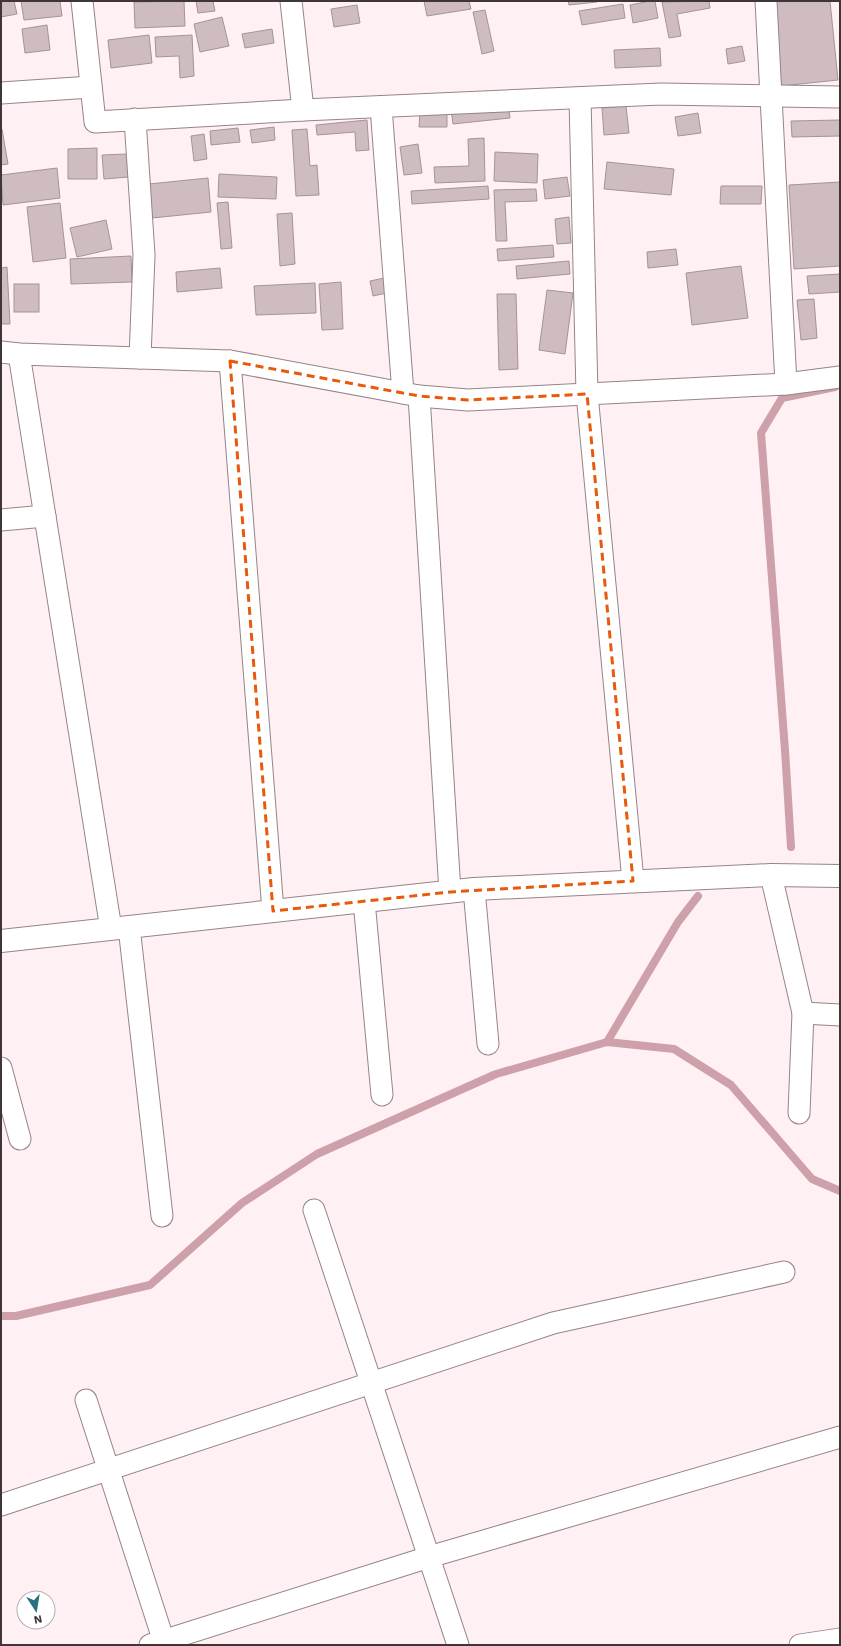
<svg xmlns="http://www.w3.org/2000/svg" width="841" height="1646" font-family="'Work Sans',sans-serif">
<style>
.lines{fill:none;stroke-linecap:round;stroke-linejoin:round}
.stream{stroke:#cda0aa;stroke-width:8}
.building{fill:#cfbcc0;stroke:#a59397}
.minor-casing{stroke:#958487;stroke-width:23}
.tertiary-casing{stroke:#958487;stroke-width:24}
.minor{stroke:#fff;stroke-width:21}
.tertiary{stroke:#fff;stroke-width:22}
.marked{fill:none;stroke:#e8590c;stroke-width:3;stroke-dasharray:8 5;stroke-linejoin:round}
</style>
<rect width="100%" height="100%" fill="#fff0f3"/>
<g class="lines">
<!-- stream -->
<g class="stream">
<path d="M791 847 785 750 761 433 782 398 835 387"/>
<path d="M607 1042 678 922 698 896"/>
<path d="M1 1316H16L150 1285 242 1203 317 1154 496 1074 607 1042 674 1049 731 1085 812 1179 840 1191"/>
</g>
</g>
<!-- building -->
<g class="building">
<path d="M1 1H14L17 14 1 17Z"/>
<path d="M21 1H60L62 16 24 20Z"/>
<path d="M184 1 185 26 135 28 134 2Z"/>
<path d="M196 1H213L215 11 198 13Z"/>
<path d="M424 1H469L471 9 427 16Z"/>
<path d="M568 1H597V2L569 5Z"/>
<path d="M650 1H655L658 18 633 23 630 5Z"/>
<path d="M709 1 710 8 677 14 681 36 669 38 662 2Z"/>
<path d="M774 1H830L838 80 781 86Z"/>
<path d="M623 4 625 18 582 25 579 11Z"/>
<path d="M357 5 360 23 334 27 331 9Z"/>
<path d="M485 10 494 51 482 54 473 12Z"/>
<path d="M222 17 229 46 200 52 194 24Z"/>
<path d="M47 25 50 50 25 53 22 29Z"/>
<path d="M272 29 274 43 245 48 242 34Z"/>
<path d="M149 35 152 63 111 68 108 40Z"/>
<path d="M192 35 194 76 180 78 179 56 156 57 155 37Z"/>
<path d="M742 46 745 61 728 64 726 49Z"/>
<path d="M660 48 661 66 615 68 614 50Z"/>
<path d="M508 103 510 118 453 124 451 109Z"/>
<path d="M626 106 629 133 604 135 602 108Z"/>
<path d="M420 111H447V127H419Z"/>
<path d="M698 113 701 133 678 136 675 117Z"/>
<path d="M367 120 369 150 356 151 355 132 317 135 316 125Z"/>
<path d="M840 120V136L792 137 791 121Z"/>
<path d="M274 127 275 140 252 143 250 130Z"/>
<path d="M238 128 240 142 211 145 210 131Z"/>
<path d="M2 129 8 164 1 165V130Z"/>
<path d="M307 129 310 166 317 165 319 195 296 196 292 130Z"/>
<path d="M204 134 207 159 194 161 191 136Z"/>
<path d="M484 138 485 181 435 183 434 167 469 166 468 139Z"/>
<path d="M418 144 422 173 404 175 400 147Z"/>
<path d="M97 148V179H68V149Z"/>
<path d="M495 152 538 154 537 183 494 181Z"/>
<path d="M127 154 129 177 104 179 102 155Z"/>
<path d="M607 162 674 169 671 195 604 189Z"/>
<path d="M57 168 60 198 3 205 1 175Z"/>
<path d="M219 174 277 177 276 199 218 197Z"/>
<path d="M567 177 570 196 545 199 543 180Z"/>
<path d="M208 178 211 212 152 218 149 184Z"/>
<path d="M840 182V266L794 269 789 185Z"/>
<path d="M488 186 489 199 412 204 411 191Z"/>
<path d="M721 186H762L761 204H720Z"/>
<path d="M536 189 537 201 505 202 507 241H496L494 190Z"/>
<path d="M228 202 232 248 221 249 217 203Z"/>
<path d="M60 203 66 258 33 262 27 207Z"/>
<path d="M292 213 295 264 280 266 277 214Z"/>
<path d="M569 217 571 243 557 244 555 219Z"/>
<path d="M106 220 112 249 77 257 70 228Z"/>
<path d="M553 245 554 257 498 261 497 249Z"/>
<path d="M676 249 678 265 648 268 647 252Z"/>
<path d="M131 256 132 282 71 284 70 259Z"/>
<path d="M569 261 570 274 517 279 516 266Z"/>
<path d="M741 266 748 318 692 325 686 273Z"/>
<path d="M7 267 10 324H1V268Z"/>
<path d="M220 268 222 288 177 292 176 272Z"/>
<path d="M840 274V292L809 294 807 276Z"/>
<path d="M384 278 387 293 373 296 370 281Z"/>
<path d="M341 282 343 329 322 330 319 284Z"/>
<path d="M315 283 316 313 256 315 254 286Z"/>
<rect x="14" y="284" width="25" height="28"/>
<path d="M547 290 573 293 565 354 539 350Z"/>
<path d="M497 294H516L518 369 499 370Z"/>
<path d="M814 299 817 338 801 340 797 300Z"/>
</g>
<g class="lines">
<defs>
<g id="minor">
<path d="M82 1 95 122 303 110 661 94 840 97"/>
<path d="M291 1 303 110"/>
<path d="M766 1 786 384"/>
<path d="M1 93 91 87"/>
<path d="M580 98 587 394 633 881"/>
<path d="M381 107 403 393"/>
<path d="M135 119 144 255 140 358"/>
<path d="M1 352 19 354 230 361 419 396 468 400 786 384 840 377"/>
<path d="M19 354 111 929"/>
<path d="M230 361 273 911"/>
<path d="M419 396 450 892"/>
<path d="M1 520 45 516"/>
<path d="M771 875 803 1013 799 1113"/>
<path d="M474 889 488 1044"/>
<path d="M364 901 382 1095"/>
<path d="M129 927 162 1216"/>
<path d="M803 1013 840 1015"/>
<path d="M1 1068 20 1139"/>
<path d="M314 1210 458 1645"/>
<path d="M86 1400 165 1645"/>
<path d="M1 1505 553 1323 784 1272"/>
<path d="M150 1645 429 1557 840 1437"/>
<path d="M800 1645 840 1639"/>
</g>
<path id="tertiary" d="M1 941 474 889 771 875 840 876"/>
</defs>
<!-- minor casing -->
<use href="#minor" class="minor-casing"/>
<!-- tertiary casing -->
<use href="#tertiary" class="tertiary-casing"/>
<!-- minor -->
<use href="#minor" class="minor"/>
<!-- tertiary -->
<use href="#tertiary" class="tertiary"/>
</g>
<!-- marked area -->
<path class="marked" d="M230 361 419 396 468 400 587 394 633 881 450 892 273 911Z"/>
<!-- border -->
<rect width="841" height="1646" fill="none" stroke="#3e3638" stroke-width="4"/>
<!-- north arrow -->
<g transform="translate(36 1610) rotate(168)"><circle r="19" fill="#ffffff" stroke="#b2afaf"/>
<path d="M0-3L7 15L0 10L-7 15Z" fill="#2b707f"/>
<text y="-6" font-size="11" font-weight="bold" text-anchor="middle" fill="#3e3638">N</text>
</g>
</svg>
